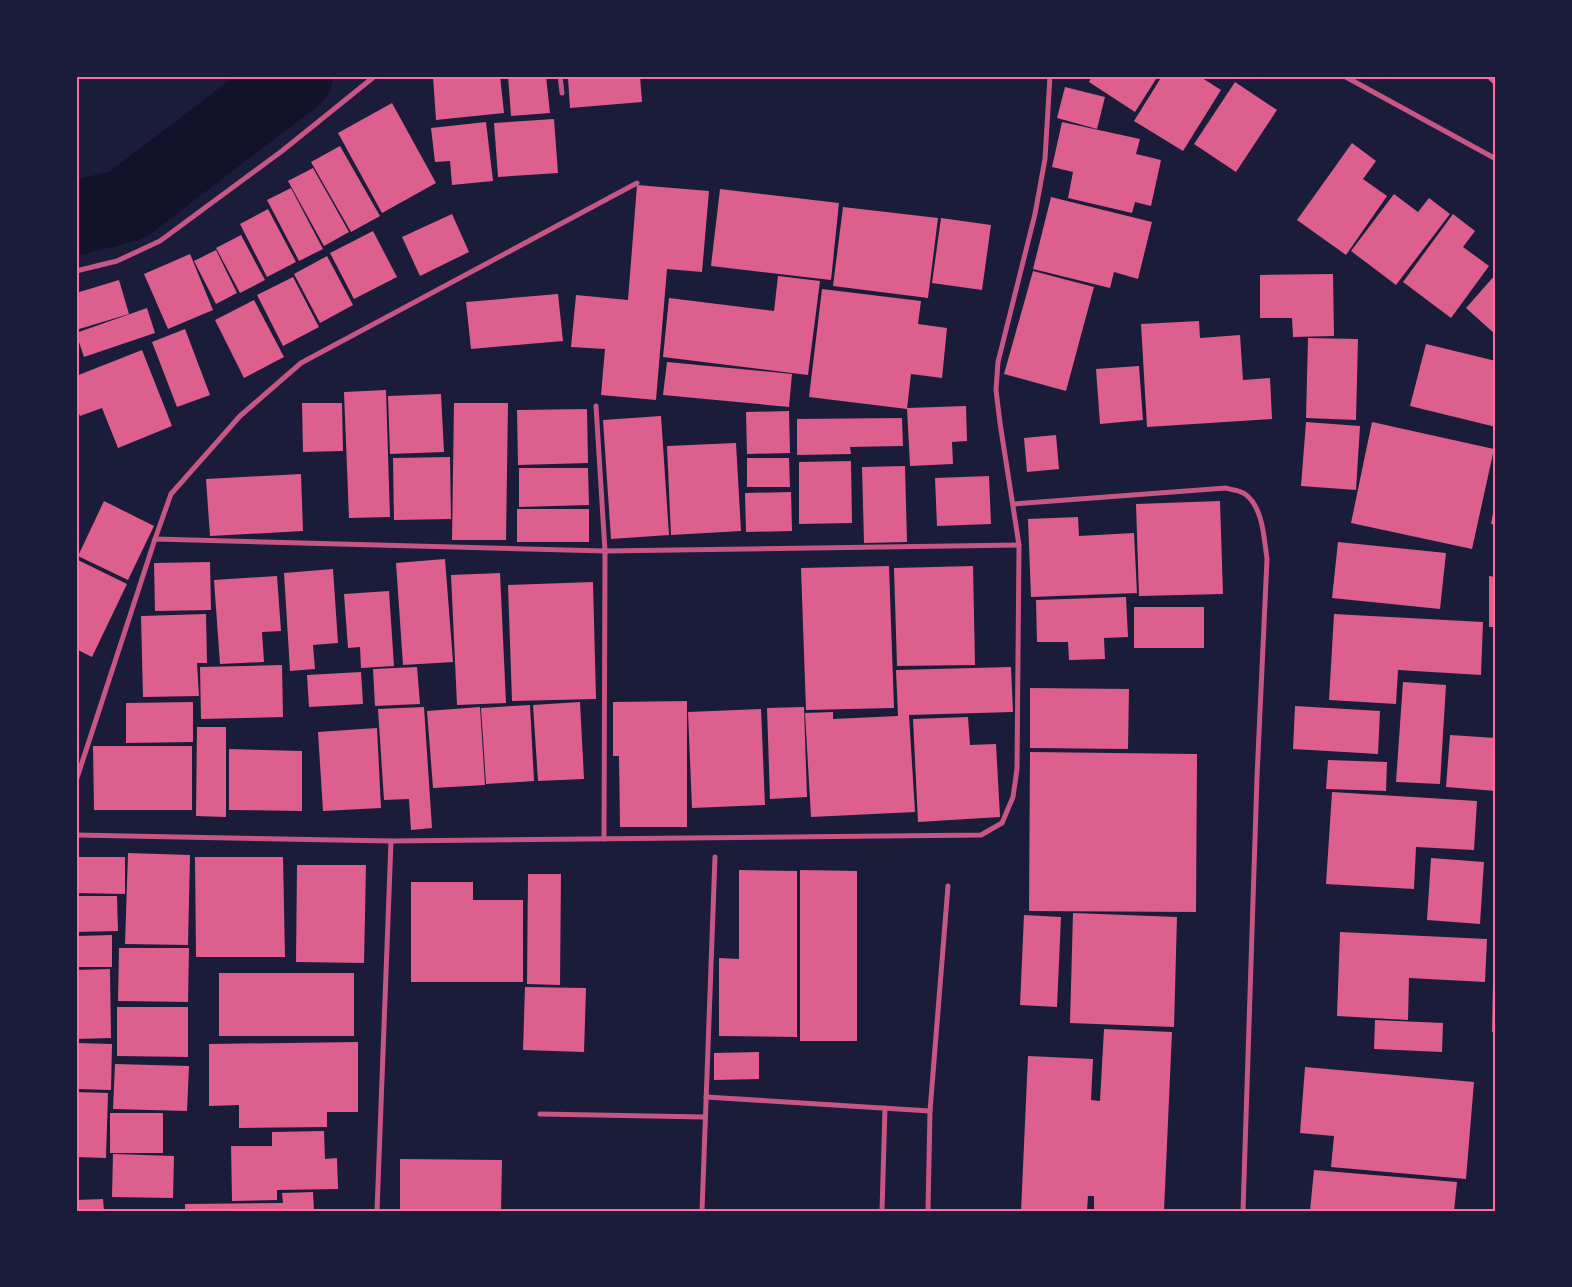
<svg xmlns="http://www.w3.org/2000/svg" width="1572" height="1287" font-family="'DM Sans',sans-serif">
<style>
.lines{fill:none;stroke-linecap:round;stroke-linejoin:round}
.river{stroke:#12122b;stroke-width:74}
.building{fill:#dd5f8e}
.minor{stroke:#c65784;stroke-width:5}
.neatline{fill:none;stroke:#ff6b9d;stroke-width:2}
</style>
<rect width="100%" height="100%" fill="#1b1b3a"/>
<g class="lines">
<!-- river -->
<path class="river" d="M76 218 127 205 296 76"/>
</g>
<!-- building -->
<g class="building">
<path d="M433 76H500L504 113 436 120Z"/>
<path d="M508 76H546L550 113 511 116Z"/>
<path d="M590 76H640L642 102 570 108 568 78Z"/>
<path d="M1092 76H1158L1135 112 1089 82Z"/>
<path d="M1162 76H1199L1221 90 1183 151 1134 121Z"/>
<path d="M1485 76H1496V87Z"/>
<path d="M1235 82 1277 110 1236 172 1194 144Z"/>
<path d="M1065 87 1105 97 1097 129 1057 118Z"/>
<path d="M392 103 436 183 382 213 338 133Z"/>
<path d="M554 119 558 173 498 177 494 123Z"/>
<path d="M486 122 493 181 452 185 450 161 435 162 431 128Z"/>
<path d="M1062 122 1140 139 1136 154 1161 160 1151 206 1135 202 1132 213 1068 198 1073 172 1052 167Z"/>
<path d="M1352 143 1376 161 1363 179 1387 196 1346 255 1297 220Z"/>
<path d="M340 146 380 216 351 232 311 162Z"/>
<path d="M313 168 349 232 324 246 288 181Z"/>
<path d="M637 185 709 191 702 272 667 269 656 400 601 395 605 349 571 347 576 295 628 300Z"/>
<path d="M291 188 323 249 299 261 267 200Z"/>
<path d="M720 189 839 203 831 280 711 266Z"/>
<path d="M1394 194 1418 212 1429 198 1450 214 1396 285 1351 251Z"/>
<path d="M1051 197 1152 222 1138 279 1114 272 1110 288 1033 269Z"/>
<path d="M843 207 938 218 928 298 833 286Z"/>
<path d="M268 209 296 262 267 277 240 224Z"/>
<path d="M452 214 469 252 420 276 402 237Z"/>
<path d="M1453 214 1475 231 1463 247 1489 266 1451 318 1403 282Z"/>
<path d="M941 218 991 225 982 290 932 283Z"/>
<path d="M373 231 397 277 354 299 330 253Z"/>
<path d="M241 235 265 280 240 293 216 248Z"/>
<path d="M216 250 237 293 216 304 194 261Z"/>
<path d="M190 254 213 310 168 329 144 274Z"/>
<path d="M327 256 353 305 320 323 294 274Z"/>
<path d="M1033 271 1094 287 1066 391 1004 374Z"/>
<path d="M1333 274 1334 336 1293 337 1292 318H1260V275Z"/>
<path d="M1496 274V335L1466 308Z"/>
<path d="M778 276 820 281 808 375 663 357 669 298 774 311Z"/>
<path d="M293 277 319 327 283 346 257 295Z"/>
<path d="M119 280 129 314 76 330V293Z"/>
<path d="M822 289 921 301 918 324 947 328 942 378 911 374 907 409 809 397Z"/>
<path d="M558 294 563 341 471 349 466 302Z"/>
<path d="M254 300 284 357 244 378 215 320Z"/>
<path d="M147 308 155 333 84 357 76 333Z"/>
<path d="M1199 321 1200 338 1240 335 1243 380 1270 378 1272 419 1147 427 1141 324Z"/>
<path d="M185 329 210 395 177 407 152 342Z"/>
<path d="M1308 338 1358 339 1356 420 1306 418Z"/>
<path d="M1426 344 1496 361V427L1410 406Z"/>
<path d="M142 350 172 426 118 448 102 408 80 416 76 406V376Z"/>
<path d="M667 362 792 374 789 407 663 395Z"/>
<path d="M1139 366 1143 420 1100 424 1096 369Z"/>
<path d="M386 390 390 517 349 518 344 392Z"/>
<path d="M441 394 444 452 390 454 388 396Z"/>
<path d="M302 403H342L343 451 303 452Z"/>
<path d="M454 403H508L506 540H452Z"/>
<path d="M966 406 967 441 952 442 953 464 910 466 907 408Z"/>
<path d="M587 409 588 463 518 465 517 410Z"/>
<path d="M789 411 790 453 747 454 746 412Z"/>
<path d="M661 416 669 535 611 539 603 420Z"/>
<path d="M902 418 903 446 850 447 851 454 797 455V419Z"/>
<path d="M1306 422 1360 426 1356 490 1301 486Z"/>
<path d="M1372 422 1494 449 1472 549 1351 523Z"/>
<path d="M1056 435 1059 469 1027 472 1024 438Z"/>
<path d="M736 443 741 531 671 535 667 446Z"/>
<path d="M450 457 451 519 394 520 393 458Z"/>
<path d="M747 458H789L790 487H747Z"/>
<path d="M851 461 852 523 799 524V462Z"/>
<path d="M905 466 907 542 864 543 862 467Z"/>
<path d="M519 468H588L589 505 519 507Z"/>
<path d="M301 474 303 531 210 536 206 479Z"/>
<path d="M989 476 991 524 937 526 935 478Z"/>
<path d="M791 492 792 531 746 532 745 493Z"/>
<path d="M104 501 154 526 128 580 78 556Z"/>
<path d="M1220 501 1223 594 1139 596 1136 504Z"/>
<path d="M1495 502H1496V525L1491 524Z"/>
<rect x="517" y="509" width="72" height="33"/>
<path d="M1078 517 1079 536 1134 533 1137 593 1031 597 1028 519Z"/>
<path d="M1338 542 1446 553 1440 609 1332 598Z"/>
<path d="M76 559 127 584 92 657 76 649Z"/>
<path d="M445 559 453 662 403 665 396 563Z"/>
<path d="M210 562 211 610 155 611 154 563Z"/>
<path d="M889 566 894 708 806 710 801 568Z"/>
<path d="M973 566 975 665 897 666 894 568Z"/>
<path d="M333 569 338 643 313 645 315 669 290 671 284 573Z"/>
<path d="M500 573 506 703 457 705 451 575Z"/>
<path d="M277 576 281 631 262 632 264 662 220 664 214 580Z"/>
<path d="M1489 576 1496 577V627H1489Z"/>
<path d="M593 582 596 699 512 701 508 585Z"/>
<path d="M389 591 394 666 361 668 360 647 348 648 344 594Z"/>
<path d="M1126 597 1128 637 1104 638 1105 659 1069 660 1068 642H1037L1036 600Z"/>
<rect x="1134" y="607" width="70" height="41"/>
<path d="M206 614 207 663H197L199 696 143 697 141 616Z"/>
<path d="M1334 614 1483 622 1481 675 1398 670 1396 704 1329 700Z"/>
<path d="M282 665 283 717 201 719 200 667Z"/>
<path d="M417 667 420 704 375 706 373 669Z"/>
<path d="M1011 667 1013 712 909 715 915 812 811 817 805 713 833 712V719L898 716 896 670Z"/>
<path d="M361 672 363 704 309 707 307 675Z"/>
<path d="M1403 682 1446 685 1440 784 1396 782Z"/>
<path d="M1030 688 1129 689 1128 749 1030 748Z"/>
<path d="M687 701V827H620L619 756H613V702Z"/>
<path d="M193 702V742L126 743V703Z"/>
<path d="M580 702 584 779 538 781 533 705Z"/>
<path d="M530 705 534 781 486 784 481 708Z"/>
<path d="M1295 706 1380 711 1378 754 1293 749Z"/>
<path d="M424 707 432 828 411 830 409 799 384 800 378 709Z"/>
<path d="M480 707 485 785 433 788 427 711Z"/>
<path d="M804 707 807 797 770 799 767 708Z"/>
<path d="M761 709 765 805 692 808 688 712Z"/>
<path d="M968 717 970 745 996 744 1000 817 918 822 913 719Z"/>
<path d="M197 727H226V817L196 816Z"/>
<path d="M377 728 381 808 323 811 318 732Z"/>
<path d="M1450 735 1496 738V791L1446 787Z"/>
<path d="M93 746H192V810H94Z"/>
<path d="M229 749 302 751V811L229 810Z"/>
<path d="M1030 752 1197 754 1196 912 1029 911Z"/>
<path d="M1328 760 1387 762 1386 791 1326 789Z"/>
<path d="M1332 792 1477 801 1474 850 1416 847 1414 889 1326 884Z"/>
<path d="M128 853 190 855 188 945 125 944Z"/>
<path d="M76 857H125V894L76 893Z"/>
<path d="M195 857H283L285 957H196Z"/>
<path d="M1431 858 1484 862 1480 924 1427 920Z"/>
<path d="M297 865H366L364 963 296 962Z"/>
<path d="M739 870 797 871V1037L719 1036V958L739 959Z"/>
<path d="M800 870 857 871V1041H800Z"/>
<path d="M528 874H561L560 985 527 984Z"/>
<path d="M411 882H473V900H523V982H411Z"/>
<path d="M76 896H117L118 931 76 932Z"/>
<path d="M1073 913 1177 917 1174 1027 1070 1023Z"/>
<path d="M1024 915 1061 917 1057 1007 1020 1005Z"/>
<path d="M1340 932 1487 939 1485 982 1409 978 1408 1020 1337 1016Z"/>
<path d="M112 935V967H76V936Z"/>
<path d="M1493 944 1496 945V976H1493Z"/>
<path d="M119 948H189L188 1002 118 1001Z"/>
<path d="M110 969 111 1038 76 1039V970Z"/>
<rect x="219" y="973" width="135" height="63"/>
<path d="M1493 983H1496V1032H1492Z"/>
<path d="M525 987 586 988 584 1052 523 1050Z"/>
<path d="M117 1007H188V1057L117 1056Z"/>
<path d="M1375 1020 1443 1023 1442 1052 1374 1049Z"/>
<path d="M1104 1029 1172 1032 1164 1211H1094V1196H1088L1087 1211H1021L1028 1056 1093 1059 1091 1100 1100 1101Z"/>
<path d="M358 1042V1112H327V1127L239 1128V1105L209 1106V1044Z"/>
<path d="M76 1043 112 1044 111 1090 76 1089Z"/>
<path d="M759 1052V1079L714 1080V1053Z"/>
<path d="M115 1064 189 1066 187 1111 113 1109Z"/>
<path d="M1305 1067 1474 1082 1466 1179 1331 1167 1334 1136 1300 1133Z"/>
<path d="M76 1092 108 1093 106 1158 76 1157Z"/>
<rect x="110" y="1113" width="53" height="40"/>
<path d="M324 1131 325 1159 337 1158 338 1189 277 1190V1200L232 1201 231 1146H272V1132Z"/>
<path d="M113 1154 174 1156 173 1198 112 1197Z"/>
<path d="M400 1159 502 1160 501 1211H400Z"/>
<path d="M1314 1170 1457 1182 1454 1211H1310Z"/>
<path d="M313 1192 314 1211H185V1204L283 1203 282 1193Z"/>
<path d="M103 1199 104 1211H76V1200Z"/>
</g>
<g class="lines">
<!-- minor -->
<g class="minor">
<path d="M560 76 562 93"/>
<path d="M1344 76 1496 159"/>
<path d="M76 271 117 261 160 241 282 151 375 76"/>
<path d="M596 406 605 551 604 839"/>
<path d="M1014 504 1226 488C1231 490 1240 490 1245 494 1263 507 1264 538 1267 559L1257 777 1243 1211"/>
<path d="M155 539 171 494 240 416 301 363 637 183"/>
<path d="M76 781 155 539 605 551 1019 545"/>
<path d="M76 835 391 841 981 835 1002 823 1013 797 1017 769 1019 545 1000 423 996 390 998 362 1035 214 1045 159 1050 76"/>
<path d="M706 1097 930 1111"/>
<path d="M540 1114 705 1117"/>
<path d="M377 1211 391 841"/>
<path d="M702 1211 715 857"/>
<path d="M882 1211 885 1108"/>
<path d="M928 1211 930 1111 948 886"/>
</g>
</g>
<!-- border -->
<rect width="1572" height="1287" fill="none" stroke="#1b1b3a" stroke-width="155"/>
<rect x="78" y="78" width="1416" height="1132" class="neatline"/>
</svg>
